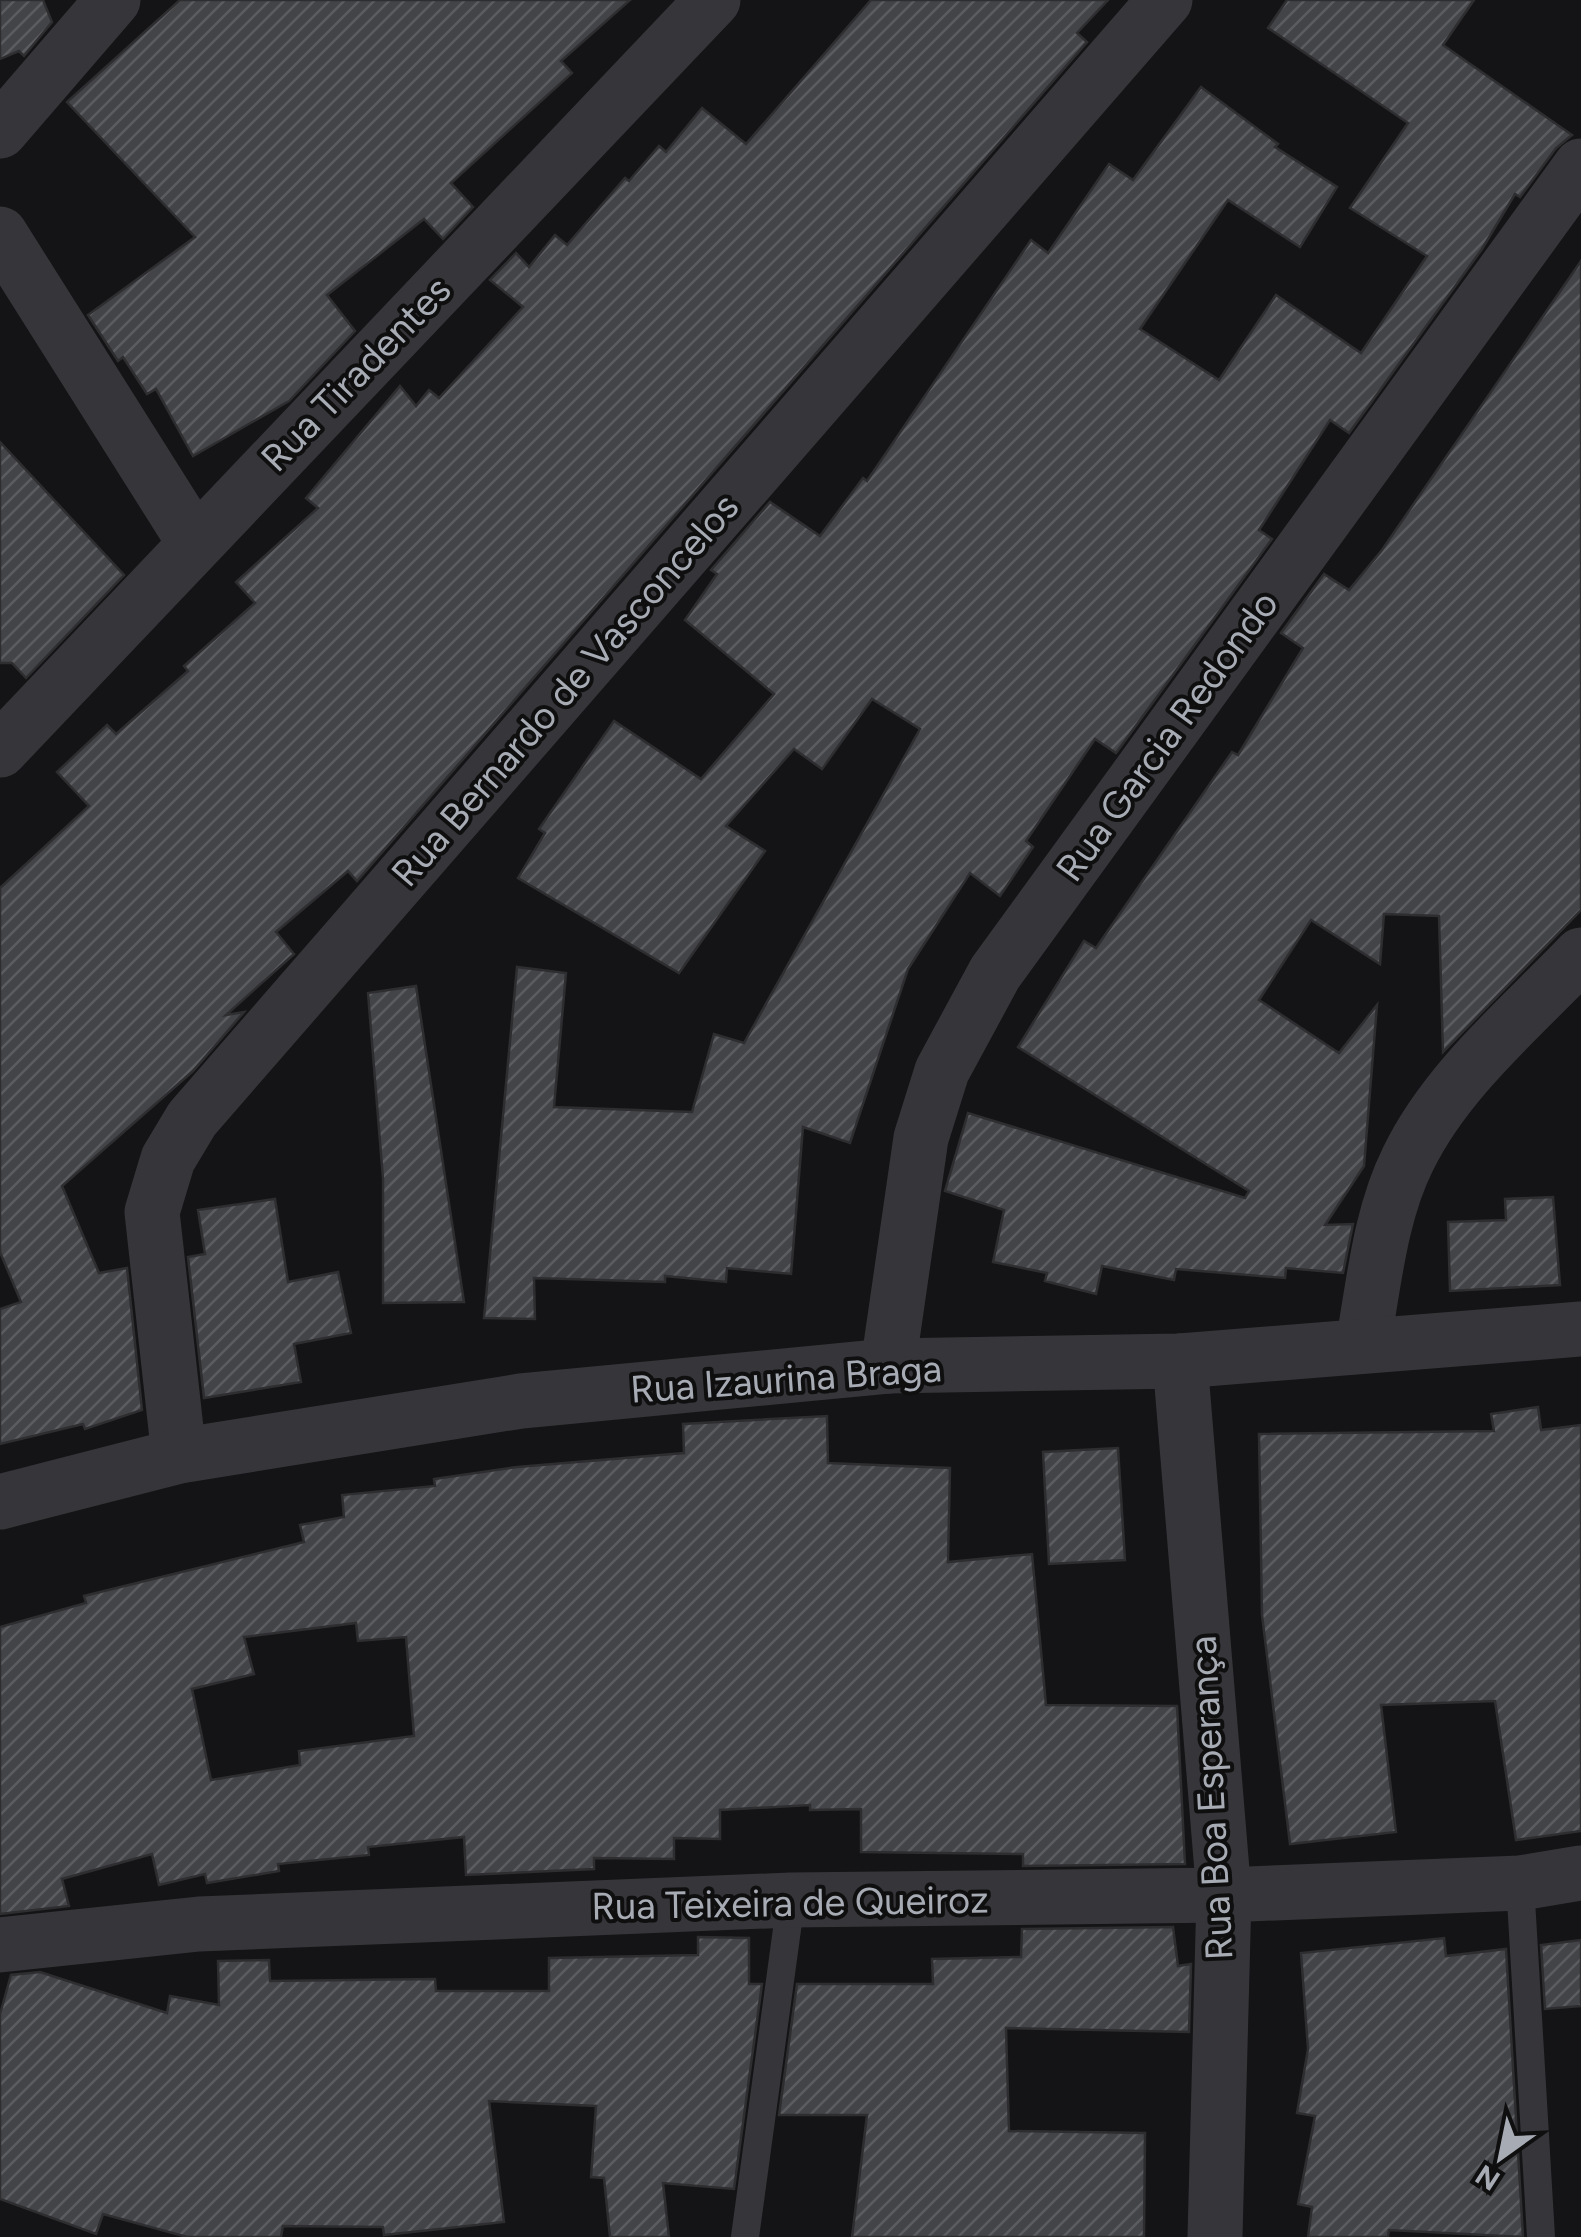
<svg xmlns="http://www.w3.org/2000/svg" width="1581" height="2237" font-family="Figtree,sans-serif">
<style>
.building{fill:url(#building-hatch);stroke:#2e2e31;stroke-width:2.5;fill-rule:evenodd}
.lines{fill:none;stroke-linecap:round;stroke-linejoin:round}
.lane{stroke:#36363a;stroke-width:28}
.street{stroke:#36363a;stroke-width:55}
.labels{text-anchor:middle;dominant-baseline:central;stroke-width:8;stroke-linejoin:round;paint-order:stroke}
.street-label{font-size:38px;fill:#a7abb4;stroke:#0f0f10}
</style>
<defs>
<pattern id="building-hatch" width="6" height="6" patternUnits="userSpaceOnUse" patternTransform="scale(2.5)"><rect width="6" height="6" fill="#434448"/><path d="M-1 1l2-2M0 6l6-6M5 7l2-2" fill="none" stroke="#5b5c60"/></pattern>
</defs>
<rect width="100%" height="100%" fill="#141416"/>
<!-- building -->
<g class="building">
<path d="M0 0H43L52 22 24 56 19 51 0 59Z"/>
<path d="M180 0H630L561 61 572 73 451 183 473 207 443 239 424 219 327 295 355 331 289 401 193 456 156 389 147 394 123 357 118 361 88 315 195 237 67 102Z"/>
<path d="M871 0H1108L1077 33 1087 42 357 881 348 871 276 932 294 954 226 1015 244 1012 193 1071 62 1186 99 1273 127 1268 142 1410 85 1429 83 1424 0 1444V1309L21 1302 0 1252V888L89 806 57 772 107 725 116 734 188 671 184 666 255 603 236 582 318 508 306 498 400 386 416 406 429 390 439 398 523 307 490 280 516 253 529 267 555 235 567 245 625 178 629 181 659 146 666 152 702 108 746 144Z"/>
<path d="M1287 0H1474L1443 45 1572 135 1556 148 1520 197 1515 194 1482 249 1349 433 1330 420 1259 530 1272 539 1116 753 1095 739 1026 841 1033 847 1000 896 970 873 908 969 850 1143 803 1127 791 1274 727 1268 726 1282 665 1276V1282L534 1278 535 1319 484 1318 517 967 566 973 554 1107 692 1112 714 1034 744 1043 920 729 872 699 822 769 794 749 726 826 765 851 679 973 518 878 545 833 539 829 614 721 701 779 774 694 685 620 717 574 711 570 770 502 820 536 863 478 867 481 1031 240 1048 253 1109 164 1133 180 1201 87 1278 144 1275 147 1337 187 1300 247 1228 200 1140 329 1219 380 1276 295 1361 353 1427 256 1350 208 1408 123 1268 28Z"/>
<path d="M1581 261V910L1443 1052 1439 916 1384 914 1380 964 1311 920 1259 1000 1339 1053 1377 1005 1364 1166 1325 1225 1353 1224 1343 1273 1286 1268 1285 1278 1176 1269 1174 1280 1102 1266 1096 1294 1045 1281 1047 1273 993 1262 1004 1210 945 1191 968 1113 1245 1198 1249 1191 1018 1047 1084 941 1096 948 1232 752 1238 755 1303 648 1281 633 1324 574 1349 590 1382 550Z"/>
<path d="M0 442 124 575 26 678 12 663H0Z"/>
<path d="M416 986 464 1302 383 1303V1179L368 993Z"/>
<path d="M1553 1197 1560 1285 1450 1291 1448 1222 1506 1220 1505 1199Z"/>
<path d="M275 1199 288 1282 338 1272 351 1333 294 1344 301 1382 204 1398 188 1257 205 1254 198 1210Z"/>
<path d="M1538 1407 1541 1430 1581 1425V1831L1516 1840 1495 1701 1381 1705 1396 1832 1290 1844 1262 1615 1259 1434 1494 1431 1491 1414Z"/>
<path d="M827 1416 828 1463 950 1468 948 1562 1032 1554 1046 1705 1177 1706 1185 1864 1023 1866V1854L861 1852V1809L810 1810V1805L720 1810V1839L674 1838V1859L594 1858V1869L466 1875 464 1837 368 1847 369 1855 278 1864 279 1871 207 1883 205 1874 159 1885 152 1854 62 1879 69 1906 0 1914V1627L86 1603 84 1596 304 1542 300 1525 344 1517 342 1495 435 1486 434 1479 517 1467 684 1453 683 1424ZM356 1623 358 1641 406 1637 414 1736 299 1751 300 1765 211 1780 192 1689 254 1674 244 1637Z"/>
<path d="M1118 1448 1125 1560 1049 1564 1043 1452Z"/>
<path d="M1173 1927 1178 1966 1191 1964 1189 2032 1006 2028 1009 2131 1145 2133 1144 2237H852L867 2115H779L797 1984H933L932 1959 1021 1957 1022 1929Z"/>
<path d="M698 1937 749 1938V1984H762L734 2189 663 2183 669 2237H610L604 2178 591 2177 596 2106 489 2101 504 2222 384 2235 383 2227 283 2226 281 2237H187L103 2214 96 2234 0 2199V2014L11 1975 40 1972 167 2013 170 1996 219 2005 218 1961 269 1960 270 1981 435 1979 436 1991H549V1958L698 1955Z"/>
<path d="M1444 1938 1446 1956 1506 1949 1523 2237 1389 2230 1388 2237H1308L1312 2207 1298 2204 1315 2116 1297 2113 1308 2049 1301 1953Z"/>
<path d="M1581 1940V2006L1545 2009 1541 1945Z"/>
</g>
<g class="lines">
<!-- lane -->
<g class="lane">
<path d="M1520 1883 1541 2237"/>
<path d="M745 2237 791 1900"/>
</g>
<!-- street -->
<g class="street">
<path d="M0 131 113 0"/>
<path d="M0 234 195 543"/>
<path d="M0 750 713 0"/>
<path d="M1363 1344C1374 1283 1380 1215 1408 1159 1446 1080 1522 1017 1581 955"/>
<path d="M1180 1361 1224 1895 1215 2237"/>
<path d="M888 1366 921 1138 942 1071 995 973 1581 166"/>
<path d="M179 1456 152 1212 168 1159 192 1119 1165 0"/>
<path d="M0 1502 179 1456 521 1401 888 1366 1180 1361 1581 1329"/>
<path d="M0 1945 199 1924 791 1900 1224 1895 1520 1883 1581 1873"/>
</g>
</g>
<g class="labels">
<!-- street labels -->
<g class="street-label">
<text transform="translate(356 374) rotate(-46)">Rua Tiradentes</text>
<text transform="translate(565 690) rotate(-49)">Rua Bernardo de Vasconcelos</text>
<text transform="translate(1167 736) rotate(-54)">Rua Garcia Redondo</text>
<text transform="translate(786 1379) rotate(-4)">Rua Izaurina Braga</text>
<text transform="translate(1211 1798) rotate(-93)">Rua Boa Esperança</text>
<text transform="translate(790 1903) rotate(-1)">Rua Teixeira de Queiroz</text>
</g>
</g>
<!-- north arrow -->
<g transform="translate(1501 2157) rotate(213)" stroke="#0f0f10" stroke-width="8" paint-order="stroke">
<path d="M0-8L18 38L0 25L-18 38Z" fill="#a7abb4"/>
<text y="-15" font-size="28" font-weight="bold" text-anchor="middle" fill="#a7abb4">N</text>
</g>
</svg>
